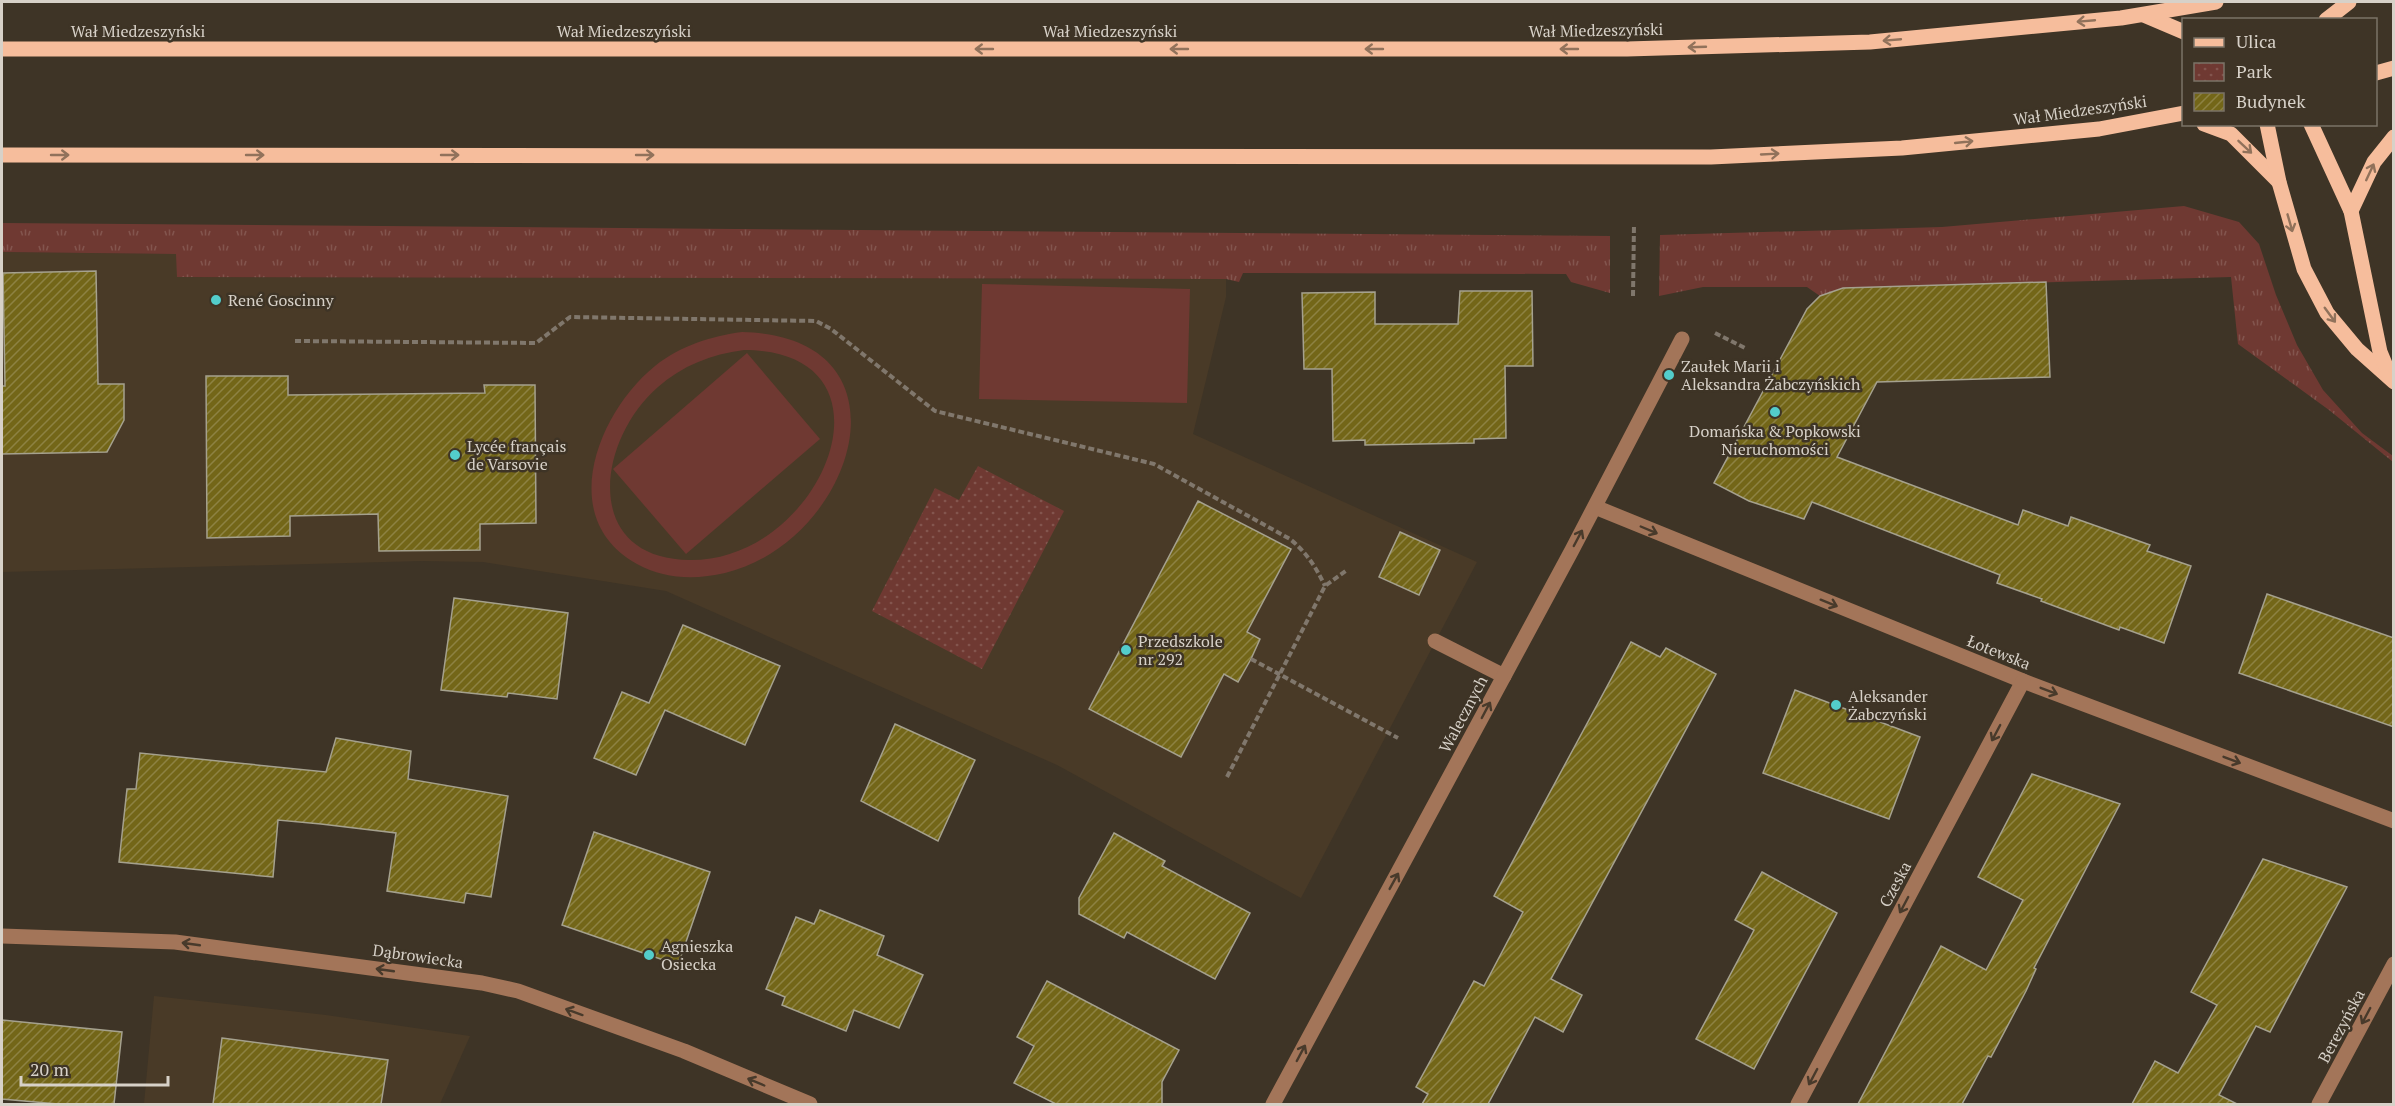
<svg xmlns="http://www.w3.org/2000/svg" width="2395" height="1106" font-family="'PT Serif',serif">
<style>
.built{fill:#493a27}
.grass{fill:url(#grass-tufts)}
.park{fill:url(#park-dots)}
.pitch{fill:#6f3932;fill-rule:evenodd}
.building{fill:url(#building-hatch);stroke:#a5a18e;stroke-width:1.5}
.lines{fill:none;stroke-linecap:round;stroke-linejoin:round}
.path{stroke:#80776c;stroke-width:4;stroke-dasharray:6 3;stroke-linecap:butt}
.minor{stroke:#a37559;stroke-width:15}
.major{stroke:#f6bd9c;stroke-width:15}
.oneway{stroke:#91725b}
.oneway2{stroke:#483a2b}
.poi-dot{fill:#53cdcb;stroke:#3e3426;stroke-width:2}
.labels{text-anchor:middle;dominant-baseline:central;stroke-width:5;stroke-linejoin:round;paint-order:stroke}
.street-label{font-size:16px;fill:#d7d1c8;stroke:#3e3426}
.poi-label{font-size:16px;fill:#d7d1c8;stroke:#3e3426;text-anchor:start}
</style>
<defs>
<pattern id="grass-tufts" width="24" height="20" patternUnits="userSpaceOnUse" patternTransform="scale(1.5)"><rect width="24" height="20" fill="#6f3932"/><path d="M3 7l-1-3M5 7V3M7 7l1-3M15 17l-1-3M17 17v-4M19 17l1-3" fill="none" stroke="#83554e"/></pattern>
<pattern id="park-dots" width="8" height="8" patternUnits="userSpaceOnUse" patternTransform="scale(1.5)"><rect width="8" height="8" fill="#6f3932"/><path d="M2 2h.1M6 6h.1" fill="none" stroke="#83554e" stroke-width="1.8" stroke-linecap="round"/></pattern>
<pattern id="building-hatch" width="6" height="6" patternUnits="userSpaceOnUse" patternTransform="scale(1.5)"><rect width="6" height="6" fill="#736618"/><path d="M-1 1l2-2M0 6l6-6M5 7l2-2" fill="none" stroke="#8d8243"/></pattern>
</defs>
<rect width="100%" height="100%" fill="#3e3426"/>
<!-- built -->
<g class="built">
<path d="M2 252 177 254V277L1226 279V297L1193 434 1477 562 1301 898 1057 765 666 591 483 562 422 561 2 572Z"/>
<path d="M154 996 326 1015 470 1036 440 1104H144Z"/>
</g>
<!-- grass -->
<g class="grass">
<path d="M2184 206 2239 222 2259 244 2276 295 2297 345 2323 390 2362 433 2393 456V462L2329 410 2238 344 2231 277 1843 288 1820 296 1807 287H1703L1659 296 1660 235 1942 227Z"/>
<path d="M2 223 1610 236V293L1571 282 1566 274 1243 273 1239 282 1226 279 177 277 176 254 2 252Z"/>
</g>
<!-- park -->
<path class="park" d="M978 466 1064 511 982 669 872 611 935 488 959 500Z"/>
<!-- pitch -->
<g class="pitch">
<path d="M982 284 1190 289 1187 403 979 399Z"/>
<path d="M742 332C919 336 856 541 725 573 695 580 664 579 637 564 555 519 598 412 655 366 680 346 711 336 742 332ZM744 350C908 351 823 561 690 560 582 559 596 441 658 387 682 366 711 354 744 350Z"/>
<path d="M747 353 820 439 686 554 613 469Z"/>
</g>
<!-- building -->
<g class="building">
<path d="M96 271 98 384H124V420L107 452 2 454V386H5L3 273Z"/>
<path d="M2046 282 2050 377 1877 382 1837 457 2018 525 2023 510 2068 526 2071 517 2150 545 2147 551 2191 566 2164 643 2120 627 2119 630 2041 601 2042 599 1997 583 2000 575 1812 502 1804 519 1749 501 1714 483 1807 309 1820 296 1843 288Z"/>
<path d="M1460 291H1532L1533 366H1505L1506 438 1474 439V443L1365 445V440L1333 441 1332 369H1304L1302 293 1375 292V324H1458Z"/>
<path d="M206 376H288V395L485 393 484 385H535L536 523 480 524V550L379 551 378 514 290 516V536L207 538Z"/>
<path d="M1198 501 1291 549 1247 632 1260 639 1251 659 1238 682 1224 674 1181 757 1089 709Z"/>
<path d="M1400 532 1440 550 1419 595 1379 577Z"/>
<path d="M2267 594 2394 638V727L2239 673Z"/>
<path d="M454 598 568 613 557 699 508 693 507 697 441 690Z"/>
<path d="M683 625 780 666 745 745 665 710 636 775 594 758 622 692 649 703Z"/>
<path d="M1631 642 1660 657 1666 648 1716 674 1551 979 1582 995 1563 1032 1535 1017 1488 1104H1422L1428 1094 1416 1087 1474 981 1484 986 1523 912 1494 896Z"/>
<path d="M1795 690 1920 737 1889 819 1763 773Z"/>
<path d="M895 724 975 760 938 841 861 801Z"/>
<path d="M336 738 411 751 408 779 508 796 491 897 466 893 464 903 387 891 396 833 321 824 278 820 273 877 119 862 127 789H136L140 753 326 772Z"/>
<path d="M2032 774 2120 804 2034 968 2036 969 2026 991 1991 1057 1988 1056 1962 1104H1858L1941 946 1986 970 2023 900 1978 877Z"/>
<path d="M594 832 710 872 678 965 562 925Z"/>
<path d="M1114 833 1165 861 1162 866 1250 913 1215 979 1127 932 1124 938 1079 914V898Z"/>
<path d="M2263 859 2347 887 2270 1032 2256 1026 2219 1095 2237 1104H2132L2155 1061 2178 1073 2217 1005 2191 992Z"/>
<path d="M1762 872 1837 913 1754 1069 1696 1039 1754 930 1735 920Z"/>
<path d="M820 910 884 936 877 955 923 975 899 1028 854 1010 846 1031 782 1005 785 997 766 989 796 917 814 924Z"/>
<path d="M1047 981 1179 1050 1162 1082V1104H1056L1014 1083 1034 1046 1017 1037Z"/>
<path d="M2 1020 122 1032 114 1104H58L2 1099Z"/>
<path d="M222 1038 388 1060 381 1104H213Z"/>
</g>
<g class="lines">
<!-- path -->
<g class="path">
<path d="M1633 296 1634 224"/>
<path d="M1715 333 1747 349"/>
<path d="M295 341 536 343 570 317 816 321 831 329 935 411 1154 464 1290 539C1306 552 1316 567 1325 586"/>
<path d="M1251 659 1398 738"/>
<path d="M1227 777 1325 586 1347 570"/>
</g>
<!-- minor -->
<g class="minor">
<path d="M1595 507 2023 681 2394 821"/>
<path d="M1435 641 1504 676"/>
<path d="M2 936 175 942 482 983 518 991 684 1051 810 1104"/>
<path d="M1273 1104 1572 550 1682 339"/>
<path d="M1798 1104 2023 681"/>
<path d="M2319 1104 2394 964"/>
</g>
<!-- major -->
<g class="major">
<path d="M2144 15 2184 32"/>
<path d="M2326 20 2349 2"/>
<path d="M2 49H1627L1870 42 2121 18 2216 2"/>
<path d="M2376 73 2394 68"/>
<path d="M2204 124 2231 134 2279 182"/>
<path d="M2267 124 2279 182 2304 269 2327 313 2357 349 2394 382"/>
<path d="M2311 124 2351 211 2380 352 2390 376"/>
<path d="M2 155 1711 157 1902 148 2099 129 2184 113"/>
<path d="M2351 211 2374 162 2394 137"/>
</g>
</g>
<!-- one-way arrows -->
<defs><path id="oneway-shaft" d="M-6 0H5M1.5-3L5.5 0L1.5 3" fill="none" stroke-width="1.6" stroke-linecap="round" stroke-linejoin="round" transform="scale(1.5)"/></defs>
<g class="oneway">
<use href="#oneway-shaft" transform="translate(2086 21) rotate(175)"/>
<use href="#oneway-shaft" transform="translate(1892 40) rotate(175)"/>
<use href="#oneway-shaft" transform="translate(1697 47) rotate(178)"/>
<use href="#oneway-shaft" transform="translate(984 49) rotate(-180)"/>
<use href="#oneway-shaft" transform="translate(1179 49) rotate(-180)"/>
<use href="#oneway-shaft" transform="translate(1374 49) rotate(-180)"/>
<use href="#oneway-shaft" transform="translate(1569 49) rotate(-180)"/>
<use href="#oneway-shaft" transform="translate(1964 142) rotate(-6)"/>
<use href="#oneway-shaft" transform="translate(2245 147) rotate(43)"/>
<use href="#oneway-shaft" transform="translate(1770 154) rotate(-3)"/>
<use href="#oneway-shaft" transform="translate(60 155)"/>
<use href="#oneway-shaft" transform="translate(255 155)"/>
<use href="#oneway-shaft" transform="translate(450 155)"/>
<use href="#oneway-shaft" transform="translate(645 155)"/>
<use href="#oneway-shaft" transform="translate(2370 172) rotate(-65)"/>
<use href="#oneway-shaft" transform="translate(2290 223) rotate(74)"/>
<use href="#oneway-shaft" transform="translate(2330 315) rotate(54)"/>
</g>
<g class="oneway2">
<use href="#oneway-shaft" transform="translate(1649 530) rotate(23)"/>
<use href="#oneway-shaft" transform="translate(1578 538) rotate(-62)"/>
<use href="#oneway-shaft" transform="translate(1829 603) rotate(22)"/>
<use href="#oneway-shaft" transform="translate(2049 691) rotate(21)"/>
<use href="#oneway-shaft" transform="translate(1486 710) rotate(-62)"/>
<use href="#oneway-shaft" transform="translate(1996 733) rotate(118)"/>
<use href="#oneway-shaft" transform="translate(2232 760) rotate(21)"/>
<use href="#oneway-shaft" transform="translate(1394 881) rotate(-61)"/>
<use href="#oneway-shaft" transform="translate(1904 905) rotate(118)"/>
<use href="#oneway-shaft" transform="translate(191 944) rotate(-172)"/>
<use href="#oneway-shaft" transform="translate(385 970) rotate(-172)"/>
<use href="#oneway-shaft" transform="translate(574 1012) rotate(-160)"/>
<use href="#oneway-shaft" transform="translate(2366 1016) rotate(118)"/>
<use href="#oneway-shaft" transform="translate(1301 1053) rotate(-62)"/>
<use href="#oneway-shaft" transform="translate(1813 1077) rotate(118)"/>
<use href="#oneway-shaft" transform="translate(756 1082) rotate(-157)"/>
</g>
<!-- markers -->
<g class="poi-dot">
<circle cx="216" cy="300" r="6"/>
<circle cx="1669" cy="375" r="6"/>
<circle cx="1775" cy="412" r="6"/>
<circle cx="455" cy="455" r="6"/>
<circle cx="1126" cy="650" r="6"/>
<circle cx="1836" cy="705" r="6"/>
<circle cx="649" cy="955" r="6"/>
</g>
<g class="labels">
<!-- street labels -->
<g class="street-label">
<text transform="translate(1596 30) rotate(-1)">Wał Miedzeszyński</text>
<text x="138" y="31">Wał Miedzeszyński</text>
<text x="624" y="31">Wał Miedzeszyński</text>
<text x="1110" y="31">Wał Miedzeszyński</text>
<text transform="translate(2080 110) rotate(-8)">Wał Miedzeszyński</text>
<text transform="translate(1999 652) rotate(22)">Łotewska</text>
<text transform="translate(1463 714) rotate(-62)">Walecznych</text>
<text transform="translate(1895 884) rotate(-62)">Czeska</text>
<text transform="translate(418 956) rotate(8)">Dąbrowiecka</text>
<text transform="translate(2341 1026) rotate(-62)">Berezyńska</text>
</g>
<!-- poi labels -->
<g class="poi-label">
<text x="228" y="300">René Goscinny</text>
<text x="1681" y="366">Zaułek Marii i<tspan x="1681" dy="18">Aleksandra Żabczyńskich</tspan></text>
<text x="1775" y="431" text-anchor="middle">Domańska &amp; Popkowski<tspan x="1775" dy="18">Nieruchomości</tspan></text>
<text x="467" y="446">Lycée français<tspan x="467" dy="18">de Varsovie</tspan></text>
<text x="1138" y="641">Przedszkole<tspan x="1138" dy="18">nr 292</tspan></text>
<text x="1848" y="696">Aleksander<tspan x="1848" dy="18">Żabczyński</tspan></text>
<text x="661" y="946">Agnieszka<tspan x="661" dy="18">Osiecka</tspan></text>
</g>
</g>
<!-- border -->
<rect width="2395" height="1106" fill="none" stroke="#d7d1c8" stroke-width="6"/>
<!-- legend -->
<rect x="2182" y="18" width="195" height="108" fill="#3e3426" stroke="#7b7367" stroke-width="1.5"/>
<rect x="2194" y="38" width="30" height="9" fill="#f6bd9c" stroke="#7b7367" stroke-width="1.5"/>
<text x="2236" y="48" font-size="18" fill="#d7d1c8">Ulica</text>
<rect x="2194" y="63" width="30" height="18" fill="url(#park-dots)" stroke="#7b7367" stroke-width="1.5"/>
<text x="2236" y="78" font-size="18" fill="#d7d1c8">Park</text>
<rect x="2194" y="93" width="30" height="18" fill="url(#building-hatch)" stroke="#7b7367" stroke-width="1.5"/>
<text x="2236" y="108" font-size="18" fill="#d7d1c8">Budynek</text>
<!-- scale -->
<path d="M21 1076v9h147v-9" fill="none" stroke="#d7d1c8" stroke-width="3"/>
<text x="30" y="1076" font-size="18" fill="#d7d1c8" stroke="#3e3426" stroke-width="4.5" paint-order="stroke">20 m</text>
</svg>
